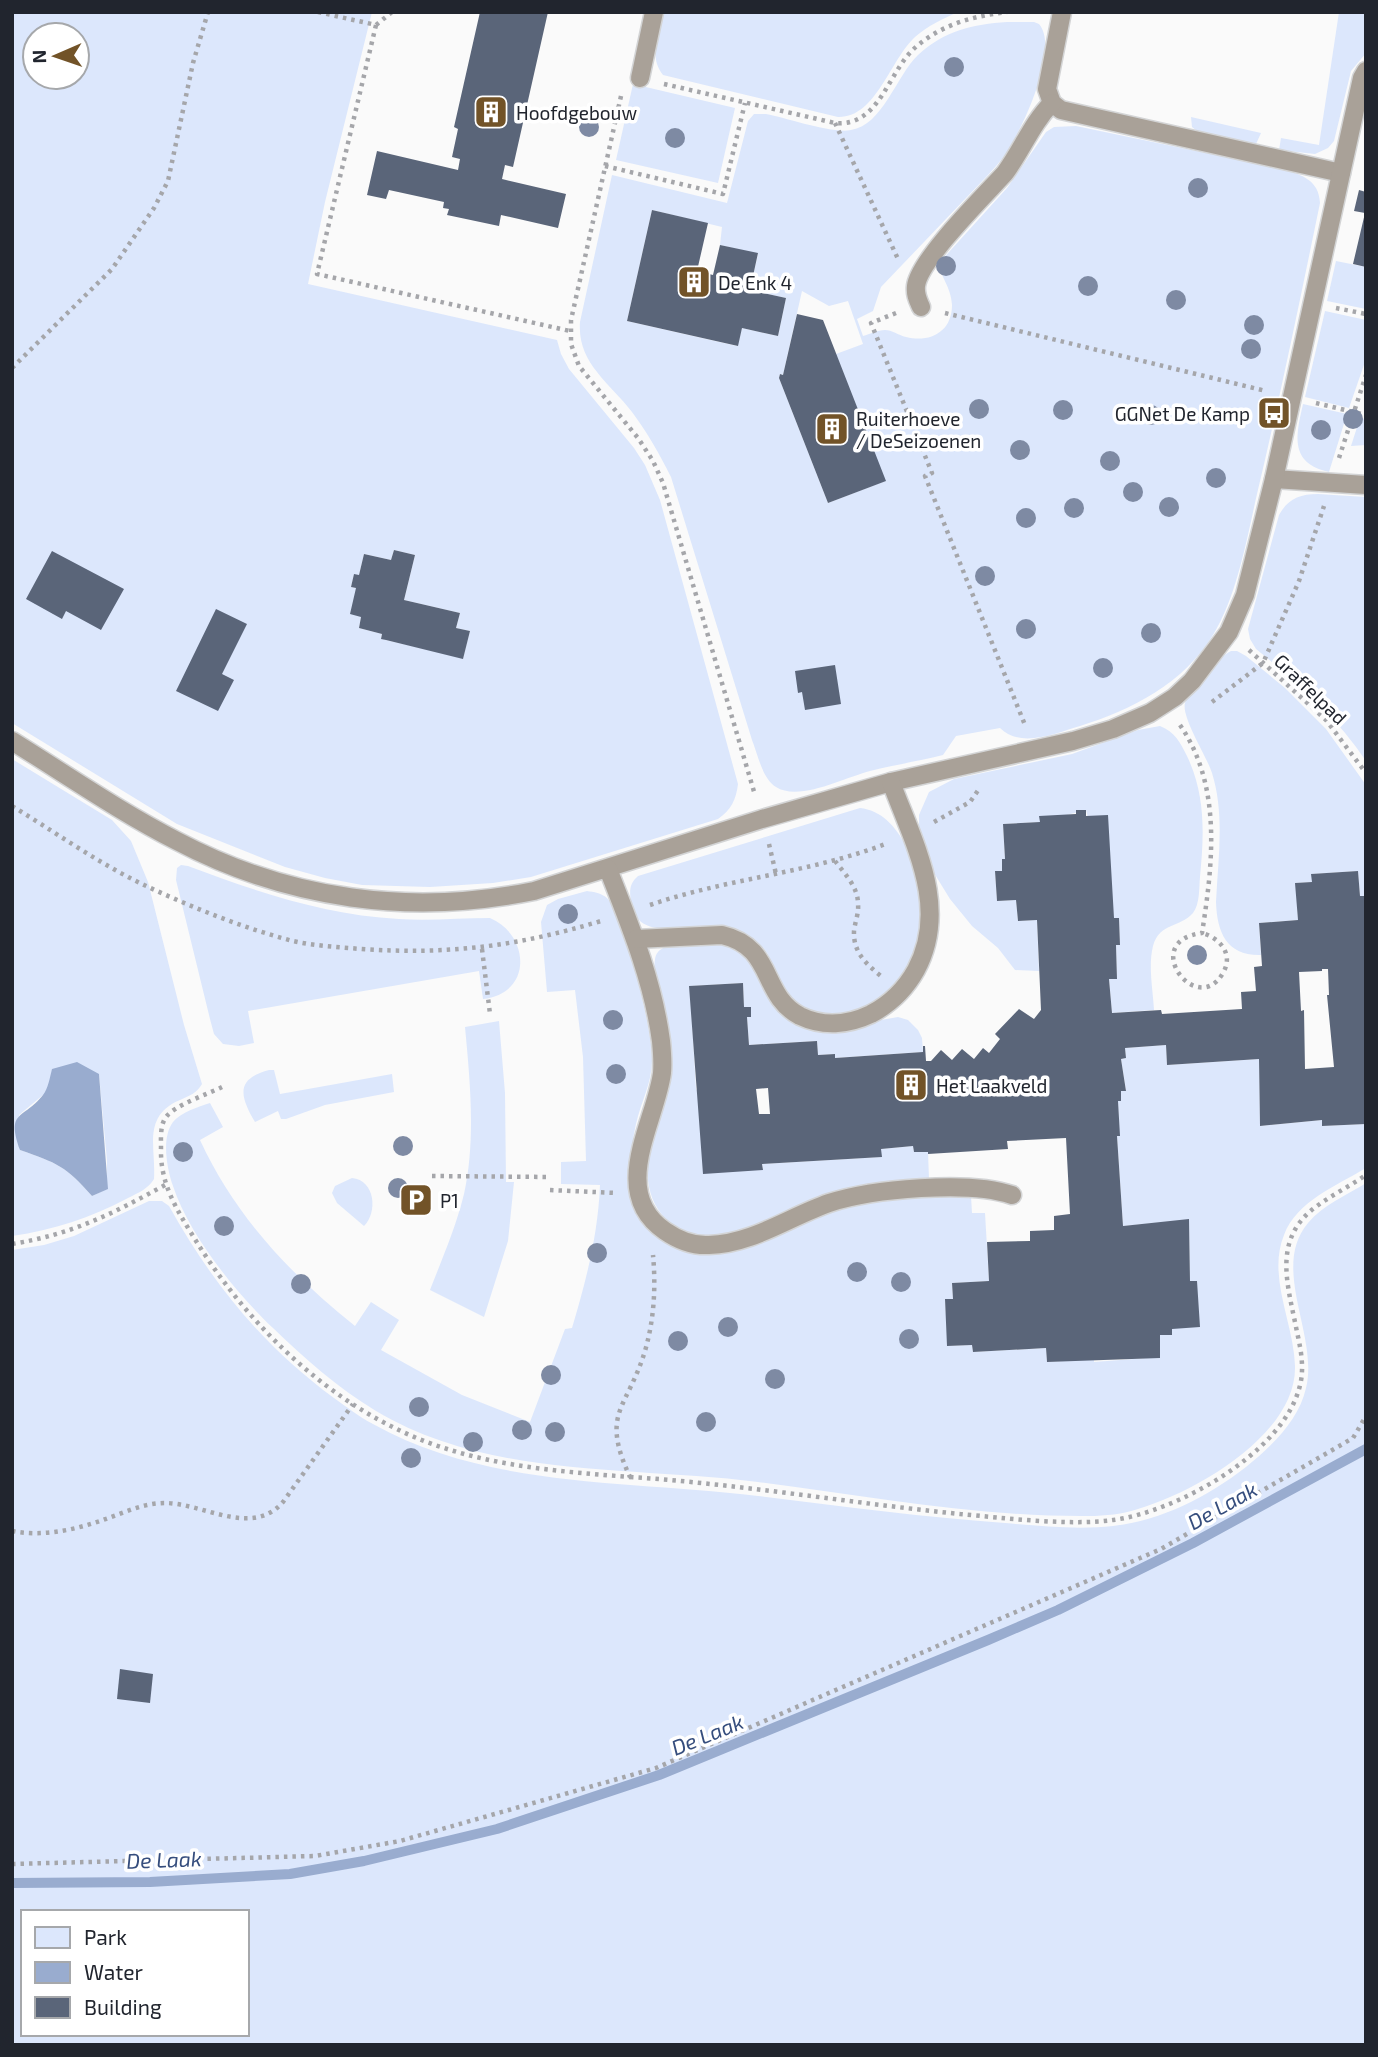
<svg xmlns="http://www.w3.org/2000/svg" width="1378" height="2057" font-family="'Exo 2',sans-serif">
<style>
.green{fill:#dce7fc;fill-rule:evenodd}
.water{fill:#99accf}
.lines{fill:none;stroke-linecap:round;stroke-linejoin:round}
.stream{stroke:#99accf;stroke-width:10}
.building{fill:#5a6579;fill-rule:evenodd}
.service-casing{stroke:#d3d4d5;stroke-width:21}
.path{stroke:#a5a6aa;stroke-width:4.5;stroke-dasharray:3.5 5;stroke-linecap:butt}
.service{stroke:#a9a198;stroke-width:18}
.tree{fill:#7e8aa3}
.labels{text-anchor:middle;dominant-baseline:central;stroke-width:7;stroke-linejoin:round;paint-order:stroke}
.poi-label{font-size:19px;fill:#21252e;stroke:#fff;text-anchor:start}
.street-label{font-size:19px;fill:#21252e;stroke:#fff}
.water-label{font-size:21px;font-style:italic;fill:#354d7d;stroke:#fff}
</style>
<rect width="100%" height="100%" fill="#fafafa"/>
<!-- green -->
<g class="green">
<path d="M12 12H372L325 202 308 284 557 340 561 354 569 369 634 448 645 465 660 500 738 784C736 800 731 810 718 819L531 877 493 883 430 887 362 885 325 878 285 867 177 824 12 723ZM35 35H77V77H35ZM394 550 415 555 404 600 460 613 456 628 470 631 463 658 386 640 381 638 382 634 359 628 361 617 356 588 351 587 354 575H359L364 554 391 560Z"/>
<path d="M663 12H959C943 18 928 26 915 37 890 60 876 118 838 117L663 75C648 57 659 33 663 12Z"/>
<path d="M1339 12H1366V53L1351 71 1334 141 1328 148 1315 154 1279 150 1281 138 1319 145Z"/>
<path d="M1007 22H1034L1039 24C1059 47 1026 120 1012 143 1006 155 998 164 989 174L881 287 873 311 857 319 863 336C870 334 878 330 885 330 892 330 898 335 906 337 930 343 952 332 952 305 951 286 940 277 939 263L1007 188 1046 132 1054 127 1076 126 1283 169C1302 175 1319 180 1320 203 1300 300 1280 397 1257 494 1247 538 1237 596 1213 635 1184 683 1132 710 1080 726 1056 733 1021 749 1000 728L956 736 943 755C919 761 894 765 870 771 846 777 799 802 776 787 762 778 758 755 752 740L671 477C660 455 647 432 632 412 609 382 577 363 580 322L612 175 727 203 748 121 754 114H766C787 118 833 134 851 130 883 125 896 76 918 55 944 31 973 24 1007 22ZM652 210 722 227 720 245 758 254 750 290 786 298 778 336 742 328 737 346 627 321ZM802 291 829 306 848 301 863 344 836 354 885 481 828 503 779 378 780 374 783 375Z"/>
<path d="M633 84 735 108 718 183 616 160Z"/>
<path d="M1191 117 1261 133 1256 144H1250L1197 131 1192 127Z"/>
<path d="M1336 261 1366 267V309L1327 301Z"/>
<path d="M1325 311 1366 320V359L1349 408 1305 397Z"/>
<path d="M1303 404 1347 414 1329 472C1289 463 1296 435 1303 404Z"/>
<path d="M1360 418 1366 419V445L1351 446Z"/>
<path d="M1318 494 1366 497V761C1336 716 1298 683 1256 649L1250 639 1248 629 1279 515C1288 499 1299 494 1318 494Z"/>
<path d="M1231 651H1237L1246 656 1285 688 1326 729 1366 785V896H1360L1358 871 1312 874V882L1296 883 1298 920 1259 923 1261 955C1227 956 1217 933 1216 902 1218 859 1225 815 1212 773 1207 757 1181 717 1185 703 1187 696 1194 691 1199 687 1210 676 1218 657 1231 651Z"/>
<path d="M1160 726C1175 732 1180 742 1187 756 1206 796 1204 835 1200 877 1199 888 1200 904 1193 913 1180 928 1160 922 1153 946 1148 966 1153 990 1154 1010L1112 1013 1109 979 1117 978 1116 945H1120L1119 918H1114L1086 810 1040 822 1003 824 1005 859H1002V871H995L997 901 1016 900 1018 921 1037 920 1039 971 1015 970 998 948 972 926 950 899 934 873 922 844 919 828V815L929 792 954 779 1072 754 1138 730Z"/>
<path d="M12 759 112 820 131 841 148 882 184 1025 202 1084C197 1093 189 1096 180 1100 142 1116 156 1147 154 1179 148 1189 138 1193 128 1198 90 1218 54 1230 12 1236ZM99 1074 107 1161V1189L92 1196C66 1166 57 1163 20 1150L19 1115 43 1095Z"/>
<path d="M860 808C911 813 931 904 918 945 908 974 882 1003 853 1012 829 1019 800 1012 785 991 777 980 774 965 767 953 760 943 749 935 738 930 715 927 655 936 640 921 635 916 633 907 631 901 629 890 630 883 638 876Z"/>
<path d="M181 865 188 866C257 892 325 915 399 919 429 921 460 918 490 918 529 934 534 993 483 999L479 971 248 1011 254 1043 239 1046 223 1044 214 1034 210 1019 176 880 177 868Z"/>
<path d="M587 891C594 892 601 893 607 898 625 917 652 1029 652 1057 653 1082 641 1101 636 1124 630 1150 631 1173 633 1199 644 1210 669 1242 681 1249 723 1274 809 1215 854 1205 892 1197 931 1197 971 1196L972 1213H985L989 1281 952 1283 953 1299 945 1300 948 1346 972 1345 973 1352 1046 1348 1047 1362 1094 1359V1362L1160 1357V1335H1172V1329L1197 1281H1190L1189 1220 1123 1226 1117 1136H1119L1118 1101 1121 1091 1126 1090 1121 1059 1126 1058 1125 1048 1166 1045 1167 1065 1259 1059 1260 1126 1322 1120V1126L1366 1124V1168C1336 1186 1297 1201 1284 1235 1267 1277 1294 1323 1295 1366 1297 1434 1196 1492 1138 1509 1123 1514 1105 1516 1089 1516 978 1517 867 1496 758 1482 632 1466 490 1479 376 1411 338 1388 305 1359 273 1328 236 1293 189 1235 173 1186 167 1169 161 1138 173 1122 181 1112 198 1107 210 1103L223 1127 200 1140C235 1216 290 1274 355 1326L371 1302 399 1320 381 1350 462 1395 530 1422 565 1329 572 1328C586 1281 598 1235 600 1185L561 1184V1162L586 1161 583 1057 575 990 547 992 541 922 547 905 558 899Z"/>
<path d="M720 943C728 946 739 948 745 954 768 978 763 1009 798 1024L875 1021 898 1017 908 1020 918 1030 922 1038 923 1052 835 1058 834 1054 818 1055 817 1041 749 1045 747 1017H751V1007H744L743 983 690 986 696 1089 763 1169 762 1164 881 1157V1149L913 1146 914 1152H928L929 1179C894 1182 858 1182 824 1195 776 1213 708 1265 663 1216 647 1198 646 1174 648 1151 650 1130 662 1110 668 1090 678 1049 664 1008 654 969 655 964 654 956 658 952 667 941 706 943 720 943Z"/>
<path d="M499 1021 505 1093 506 1182H514L508 1241 484 1317 430 1290C442 1259 456 1227 464 1194 476 1139 470 1081 465 1027Z"/>
<path d="M269 1070H274L280 1094 392 1074 394 1092 325 1105 286 1119H281L278 1111 255 1122C240 1096 235 1079 269 1070Z"/>
<path d="M352 1178C375 1180 378 1212 364 1226L337 1203 332 1193 335 1186Z"/>
<path d="M1366 1183V2045H12V1250L44 1245 74 1236 149 1201H162L169 1206C212 1283 262 1345 334 1398 347 1407 359 1417 373 1424 489 1489 630 1480 758 1496 840 1506 922 1517 1005 1523 1040 1526 1078 1530 1113 1526 1163 1520 1207 1497 1246 1467 1271 1447 1299 1420 1306 1388 1319 1336 1270 1268 1308 1223 1323 1205 1347 1195 1366 1183ZM23 1912H247V2034H23Z"/>
</g>
<!-- water -->
<path class="water" d="M77 1062 99 1074 108 1189 92 1196C66 1166 57 1163 20 1150 6 1110 23 1120 43 1095 48 1089 50 1077 52 1069Z"/>
<g class="lines">
<!-- stream -->
<path class="stream" d="M12 1883 150 1882 290 1874 364 1861 497 1829 659 1775 988 1640 1058 1610 1193 1543 1366 1449"/>
</g>
<!-- building -->
<g class="building">
<path d="M480 12H548L513 167 505 165 502 179 566 194 558 228 501 215 499 226 447 215 449 209 443 208 444 202 389 190 386 199 367 195 377 151 458 170 460 159 452 157 458 129 454 127Z"/>
<path d="M1359 190 1366 192V267L1353 264 1365 213 1354 211Z"/>
<path d="M652 210 708 223 697 271 713 275 720 245 758 253 750 290 786 298 778 336 742 328 738 346 627 321Z"/>
<path d="M797 314 823 320 886 481 828 503 779 378 780 374 783 375Z"/>
<path d="M394 550 415 555 404 600 460 613 456 628 470 631 463 659 386 640 381 639 382 634 359 628 361 617 350 614 356 588 351 587 354 574 359 575 364 554 391 560Z"/>
<path d="M52 551 124 589 101 630 66 611 62 619 26 599Z"/>
<path d="M216 609 247 624 222 674 234 680 218 711 176 691Z"/>
<path d="M835 665 841 704 805 710 802 692 798 693 795 671Z"/>
<path d="M1076 810H1086V816L1108 815 1114 918H1119L1120 945H1116L1117 979H1109L1112 1013 1161 1010 1162 1014 1242 1009 1241 992 1256 991 1254 967 1262 966 1259 923 1298 920 1295 883 1312 882 1311 874 1358 871 1360 896H1366V1124L1322 1126V1120L1260 1126 1259 1059 1167 1065 1166 1045 1125 1048 1126 1058 1121 1059 1126 1091H1121V1101H1118L1120 1136H1117L1123 1226 1189 1219 1190 1281H1197L1200 1327 1172 1329V1335H1160V1358L1047 1362 1046 1348 973 1352 972 1345 947 1346 945 1299H953L952 1283 989 1281 987 1242 1030 1241V1231L1054 1230V1216L1070 1214 1066 1138 1007 1141 1008 1149 928 1154V1152H914L913 1146 881 1149 882 1157 762 1164 763 1170 703 1174 689 986 743 983 744 1007H751V1017H747L749 1045 817 1041 818 1055 835 1054V1058L923 1052V1046H925L926 1061H931L941 1050 952 1060 962 1049 974 1059 983 1048 989 1053 1000 1039 995 1034 1019 1009 1034 1019 1041 1010 1037 920 1018 921 1016 900 997 901 995 871H1002V859H1005L1003 824 1040 822 1039 816 1076 814ZM1322 969H1328L1329 995H1327L1334 1067 1305 1069 1304 1010 1301 1011 1299 972 1322 971ZM768 1088 770 1114H759L756 1089Z"/>
<path d="M120 1669 153 1674 150 1703 117 1699Z"/>
</g>
<g class="lines">
<defs>
<g id="service">
<path d="M1062 12 1047 89 1052 103 1061 110 1341 173"/>
<path d="M640 78 654 12"/>
<path d="M921 307C918 300 915 295 916 286 919 260 985 195 1005 173 1022 150 1032 123 1052 103"/>
<path d="M1274 479 1366 485"/>
<path d="M12 741C67 775 120 812 177 841 289 900 411 916 534 891L762 819 891 782 1073 741 1113 729 1150 713 1175 697 1192 681 1229 632 1245 595 1274 479 1362 78 1366 71"/>
<path d="M608 869C630 925 653 981 661 1041 662 1051 663 1062 662 1073 656 1121 608 1192 665 1231 678 1240 693 1246 709 1245 752 1244 789 1217 829 1203 872 1189 969 1180 1012 1195"/>
<path d="M636 939 722 935C775 947 760 995 800 1016 823 1027 848 1025 871 1014 890 1004 906 988 916 970 950 907 913 842 891 782"/>
</g>
</defs>
<!-- service casing -->
<use href="#service" class="service-casing"/>
<!-- path -->
<g class="path">
<path d="M318 12 376 25 392 12"/>
<path d="M376 25 317 274 570 331"/>
<path d="M664 84 835 123C881 127 887 71 917 46 943 24 974 16 1007 12"/>
<path d="M621 96 571 320V344L579 366 638 438 653 461 663 483 755 795"/>
<path d="M835 123 898 259"/>
<path d="M605 166 723 194 745 103"/>
<path d="M1336 308 1366 314"/>
<path d="M896 313 871 323 932 473 925 476 1025 725"/>
<path d="M945 313 1266 391"/>
<path d="M12 368 112 269 154 208 168 181 193 63 208 12"/>
<path d="M1316 403 1366 415"/>
<path d="M1339 458 1366 375"/>
<path d="M1249 650 1326 720 1366 773"/>
<path d="M1212 702 1263 663 1299 581 1324 506"/>
<path d="M1180 725C1222 786 1213 863 1202 933 1138 941 1197 1019 1223 973 1234 954 1220 938 1202 933"/>
<path d="M12 806C55 832 98 863 144 885 191 907 243 928 293 941 315 946 338 947 361 949 449 955 518 946 601 921"/>
<path d="M934 822 970 802 979 789"/>
<path d="M769 844 776 874"/>
<path d="M835 861C845 874 858 887 858 904 859 913 855 922 854 931 853 952 866 964 881 976"/>
<path d="M650 905C728 878 811 873 888 843"/>
<path d="M482 949 490 1014"/>
<path d="M222 1087C208 1094 175 1105 166 1117 160 1125 161 1138 161 1148 160 1182 175 1207 193 1236 242 1317 316 1392 403 1432 474 1465 552 1471 630 1477 600 1412 627 1410 645 1351 654 1320 656 1288 653 1255"/>
<path d="M432 1176 550 1177"/>
<path d="M550 1190 616 1193"/>
<path d="M12 1244C73 1234 112 1214 165 1185"/>
<path d="M630 1477C740 1484 850 1503 960 1514 1005 1518 1069 1526 1113 1520 1176 1512 1281 1454 1299 1389 1305 1370 1301 1350 1297 1332 1288 1285 1271 1239 1317 1206 1332 1195 1350 1186 1366 1175"/>
<path d="M12 1531C42 1537 74 1530 103 1520 123 1513 143 1503 165 1503 203 1503 252 1538 283 1502L353 1404"/>
<path d="M12 1864 315 1856 400 1841 656 1768 1161 1549 1353 1438 1366 1416"/>
</g>
<!-- service -->
<use href="#service" class="service"/>
</g>
<!-- trees -->
<g class="tree">
<circle cx="954" cy="67" r="10"/>
<circle cx="589" cy="127" r="10"/>
<circle cx="675" cy="138" r="10"/>
<circle cx="1198" cy="188" r="10"/>
<circle cx="946" cy="266" r="10"/>
<circle cx="1088" cy="286" r="10"/>
<circle cx="1176" cy="300" r="10"/>
<circle cx="1254" cy="325" r="10"/>
<circle cx="1251" cy="349" r="10"/>
<circle cx="979" cy="409" r="10"/>
<circle cx="1063" cy="410" r="10"/>
<circle cx="1151" cy="415" r="10"/>
<circle cx="1353" cy="419" r="10"/>
<circle cx="1321" cy="430" r="10"/>
<circle cx="1020" cy="450" r="10"/>
<circle cx="1110" cy="461" r="10"/>
<circle cx="1216" cy="478" r="10"/>
<circle cx="1133" cy="492" r="10"/>
<circle cx="1169" cy="507" r="10"/>
<circle cx="1074" cy="508" r="10"/>
<circle cx="1026" cy="518" r="10"/>
<circle cx="985" cy="576" r="10"/>
<circle cx="1026" cy="629" r="10"/>
<circle cx="1151" cy="633" r="10"/>
<circle cx="1103" cy="668" r="10"/>
<circle cx="568" cy="914" r="10"/>
<circle cx="1197" cy="955" r="10"/>
<circle cx="613" cy="1020" r="10"/>
<circle cx="616" cy="1074" r="10"/>
<circle cx="403" cy="1146" r="10"/>
<circle cx="183" cy="1152" r="10"/>
<circle cx="398" cy="1188" r="10"/>
<circle cx="224" cy="1226" r="10"/>
<circle cx="597" cy="1253" r="10"/>
<circle cx="857" cy="1272" r="10"/>
<circle cx="901" cy="1282" r="10"/>
<circle cx="301" cy="1284" r="10"/>
<circle cx="728" cy="1327" r="10"/>
<circle cx="909" cy="1339" r="10"/>
<circle cx="678" cy="1341" r="10"/>
<circle cx="551" cy="1375" r="10"/>
<circle cx="775" cy="1379" r="10"/>
<circle cx="419" cy="1407" r="10"/>
<circle cx="706" cy="1422" r="10"/>
<circle cx="522" cy="1430" r="10"/>
<circle cx="555" cy="1432" r="10"/>
<circle cx="473" cy="1442" r="10"/>
<circle cx="411" cy="1458" r="10"/>
</g>
<!-- icons -->
<defs>
<symbol id="building-square" viewBox="-11 -11 22 22"><rect x="-9" y="-9" width="18" height="18" rx="4" fill="#725328" stroke="#fff"/><path d="M-4-6H4V6H1V3H-1V6H-4ZM-2.5-4.3h1.7v1.8h-1.7ZM.8-4.3h1.7v1.8H.8ZM-2.5-1h1.7V.8h-1.7ZM.8-1h1.7V.8H.8Z" fill="#fff"/></symbol>
<symbol id="bus-square" viewBox="-11 -11 22 22"><rect x="-9" y="-9" width="18" height="18" rx="4" fill="#725328" stroke="#fff"/><path d="M-5-6H5V4H4V6H2V4H-2V6H-4V4H-5ZM-3.5-4V0h7V-4ZM-3.5 1.2v1.5H-2V1.2ZM2 1.2v1.5H3.5V1.2Z" fill="#fff"/></symbol>
<symbol id="parking-square" viewBox="-11 -11 22 22"><rect x="-9" y="-9" width="18" height="18" rx="4" fill="#725328" stroke="#fff"/><path d="M-3.5-5.5H1a3.5 3.5 0 0 1 0 7H-1V5.5H-3.5ZM-1-3.4V-.6H.8a1.4 1.4 0 0 0 0-2.8Z" fill="#fff"/></symbol>
</defs>
<g fill-rule="evenodd">
<use href="#building-square" x="472" y="93" width="38" height="38"/>
<use href="#building-square" x="675" y="263" width="38" height="38"/>
<use href="#bus-square" x="1255" y="394" width="38" height="38"/>
<use href="#building-square" x="813" y="410" width="38" height="38"/>
<use href="#building-square" x="892" y="1066" width="38" height="38"/>
<use href="#parking-square" x="397" y="1181" width="38" height="38"/>
</g>
<g class="labels">
<!-- poi labels -->
<g class="poi-label">
<text x="516" y="112">Hoofdgebouw</text>
<text x="718" y="282">De Enk 4</text>
<text x="1250" y="413" text-anchor="end">GGNet De Kamp</text>
<text x="856" y="418">Ruiterhoeve<tspan x="856" dy="22">/ DeSeizoenen</tspan></text>
<text x="936" y="1085">Het Laakveld</text>
<text x="440" y="1200">P1</text>
</g>
<!-- street labels -->
<g class="street-label">
<text transform="translate(1311 689) rotate(44)">Graffelpad</text>
</g>
<!-- water labels -->
<g class="water-label">
<text transform="translate(1222 1505) rotate(-29)">De Laak</text>
<text transform="translate(707 1734) rotate(-22)">De Laak</text>
<text transform="translate(164 1859) rotate(-2)">De Laak</text>
</g>
</g>
<!-- border -->
<rect width="1378" height="2057" fill="none" stroke="#21252e" stroke-width="28"/>
<!-- legend -->
<rect x="21" y="1910" width="228" height="126" fill="#ffffff" stroke="#a6a8ab" stroke-width="2"/>
<rect x="35" y="1927" width="35" height="21" fill="#dce7fc" stroke="#a6a8ab" stroke-width="2"/>
<text x="84" y="1945" font-size="21" fill="#21252e">Park</text>
<rect x="35" y="1962" width="35" height="21" fill="#99accf" stroke="#a6a8ab" stroke-width="2"/>
<text x="84" y="1980" font-size="21" fill="#21252e">Water</text>
<rect x="35" y="1997" width="35" height="21" fill="#5a6579" stroke="#a6a8ab" stroke-width="2"/>
<text x="84" y="2015" font-size="21" fill="#21252e">Building</text>
<!-- north arrow -->
<g transform="translate(56 56) rotate(268)"><circle r="33" fill="#ffffff" stroke="#a6a8ab" stroke-width="2"/>
<path d="M0-5L12 26L0 18L-12 26Z" fill="#725328"/>
<text y="-10" font-size="19" font-weight="bold" text-anchor="middle" fill="#21252e">N</text>
</g>
</svg>
